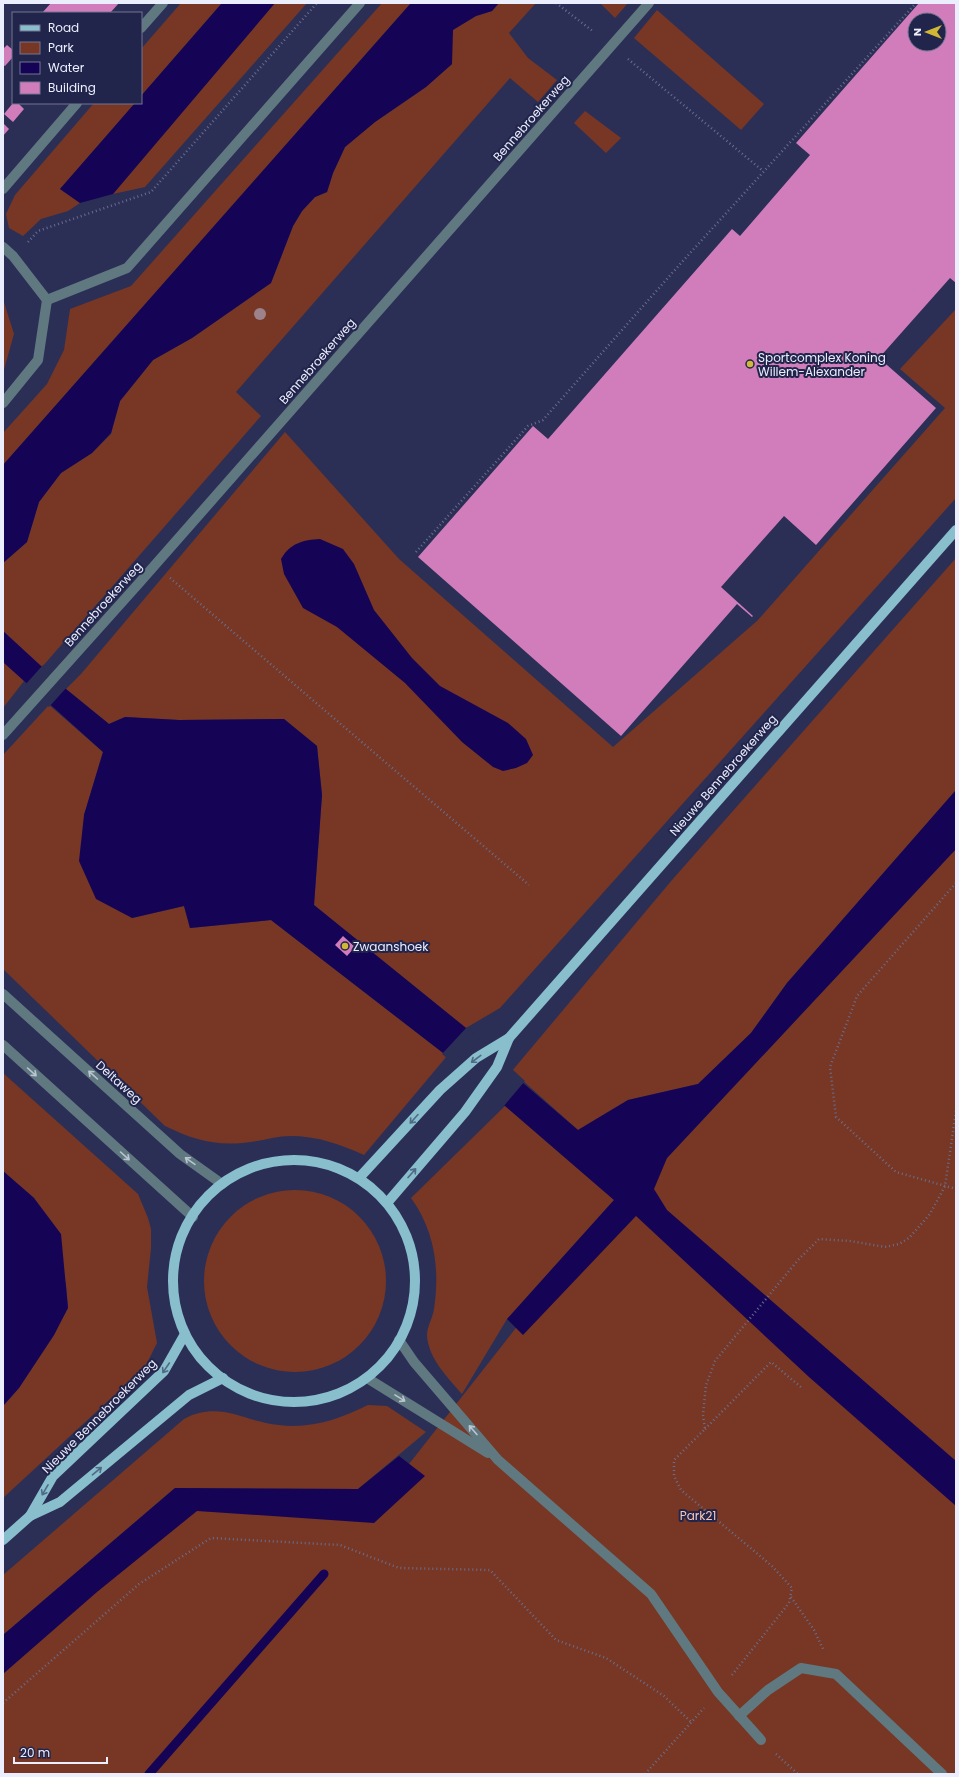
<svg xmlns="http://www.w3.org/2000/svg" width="959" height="1777" font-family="Poppins,sans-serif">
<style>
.green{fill:#773724}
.water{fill:#150456}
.pier{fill:#2b2f56}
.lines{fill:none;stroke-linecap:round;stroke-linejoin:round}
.stream{stroke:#150456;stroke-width:9}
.building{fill:#d17dbb;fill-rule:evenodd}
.path{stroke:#6a6d8d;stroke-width:2.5;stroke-dasharray:1 3;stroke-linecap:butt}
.minor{stroke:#607980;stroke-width:10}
.major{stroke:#89becd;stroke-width:10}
.tree{fill:#9d828b}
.oneway{stroke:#506a86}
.oneway2{stroke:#bac5d1}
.poi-dot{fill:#d1b736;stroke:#22254b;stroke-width:1.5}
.labels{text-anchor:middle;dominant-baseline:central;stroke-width:4;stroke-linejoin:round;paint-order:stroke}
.street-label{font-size:12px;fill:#ebeefd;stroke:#22254b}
.poi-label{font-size:12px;fill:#ebeefd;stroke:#22254b;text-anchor:start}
.park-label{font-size:12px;fill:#fac6b6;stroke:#22254b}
</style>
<rect width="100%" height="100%" fill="#2b2f56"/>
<!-- green -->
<g class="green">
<path d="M181 3H222L141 96V49Z"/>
<path d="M275 3H307L145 187 113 194Z"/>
<path d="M382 3H411L3 465V433L47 384 64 350 70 309 131 286Z"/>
<path d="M499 3H536L509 33 528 58 557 80 538 102 510 78 236 392 261 416 42 667 3 631V563L27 542 39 502 61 473 92 453 111 434 120 401 153 360 192 338 271 283 293 226 302 211 315 197 327 192 333 173 345 147 375 122 426 87 452 64V30L476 16 492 11Z"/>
<path d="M600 3H628L615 18Z"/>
<path d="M657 10 764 104 741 130 634 38Z"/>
<path d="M94 103H135L60 189 80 203 68 211 41 219 23 236 9 228 6 214 15 195Z"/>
<path d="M585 111 621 138 606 153 574 123Z"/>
<path d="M3 299 14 334 3 373Z"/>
<path d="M956 309V498L500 1008 466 1028 314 905 322 795 317 746 284 719 179 720 125 717 109 724 66 689 81 674 285 432 399 559 613 747 758 620 945 408 900 369Z"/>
<path d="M956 558V790L787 983 751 1033 698 1084 628 1100 578 1130 512 1071 672 880Z"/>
<path d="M3 662 24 681 3 708Z"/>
<path d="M49 705 103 752 84 815 132 918 184 906 190 928 271 920 447 1056 364 1155C340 1144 317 1136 290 1136 279 1136 268 1139 257 1141 220 1147 198 1142 165 1126L3 969V755Z"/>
<path d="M956 849V1774H3V1653L184 1500 358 1503 398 1478 526 1315 667 1158Z"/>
<path d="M3 1073 138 1194 148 1218 151 1229V1248L147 1287 157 1343 145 1367 134 1377 3 1498V1406L19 1388 54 1335 68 1307 66 1284 34 1198 3 1171Z"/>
<path d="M505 1106 614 1200 507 1319 462 1394C448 1378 428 1358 427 1335 427 1327 433 1317 434 1309 440 1270 435 1231 411 1198Z"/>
<circle cx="295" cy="1281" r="91"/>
<path d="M368 1405 387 1406 426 1432 358 1489 175 1488 3 1635V1575L184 1419C220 1400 244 1422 279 1425 311 1429 340 1419 368 1405Z"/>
</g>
<!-- water -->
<g class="water">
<path d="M222 3H275L113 194 80 203 60 189 135 103H141V96Z"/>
<path d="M411 3H499L492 11 476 16 453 30 452 64 426 87 375 122 345 147 333 173 327 192 315 197 302 211 293 226 271 283 192 338 153 360 120 401 111 433 92 453 61 473 39 502 27 542 3 563V465Z"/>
<path d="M320 539 343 549 354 564 374 610 412 658 440 686 508 723 526 739 533 755 527 763 516 768 503 771 493 767 462 742 405 683 337 627 303 608 284 574 281 559C290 543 303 540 320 539Z"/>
<path d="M3 631 66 689 109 724 125 717 179 720 284 719 317 746 322 795 314 905 466 1028 523 1083 578 1130 628 1100 698 1084 751 1033 787 983 956 790V849L667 1158 654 1189 667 1210 956 1461V1506L809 1377 636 1216 523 1335 507 1319 614 1200 447 1056 271 920 190 928 184 906 132 918 96 899 79 861 84 815 103 752 3 662Z"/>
<path d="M3 1171 34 1198 61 1234 68 1308 54 1335 19 1388 3 1406Z"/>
<path d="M399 1456 425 1476 374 1523 197 1511 97 1592 3 1674V1635L175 1488 358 1489Z"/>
</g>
<!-- pier -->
<g class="pier">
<path d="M43 665 67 687 49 707 25 685Z"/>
<path d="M467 1027 525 1081 503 1107 442 1054Z"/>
</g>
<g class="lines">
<!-- stream -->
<path class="stream" d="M149 1774 324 1574"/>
</g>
<!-- building -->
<g class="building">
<path d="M51 3 58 4 119 3 110 13H42Z"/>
<path d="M919 3H956V283L950 278 879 358 936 408 816 545 784 516 721 587 753 616 752 617 737 604 621 736 418 557 533 426 548 439 732 229 740 236 810 155 796 143ZM915 20H939V44H915Z"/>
<path d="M7 45 13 50V57L5 66 3 65V49Z"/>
<path d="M13 103H18L24 109 13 122 4 114Z"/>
<path d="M3 123 9 129 3 136Z"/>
<path d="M343 936 355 947 347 956 335 945Z"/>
</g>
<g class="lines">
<!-- path -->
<g class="path">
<path d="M556 3 594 32"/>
<path d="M628 59 763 171"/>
<path d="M28 242 38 231 151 192 317 3"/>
<path d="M416 552 528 426 543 420 673 272 916 3"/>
<path d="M170 578 529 885"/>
<path d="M956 883 857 996 830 1067 836 1117 896 1172 956 1189"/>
<path d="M705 1429 771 1362 802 1388"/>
<path d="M791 1597 814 1630 824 1651"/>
<path d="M732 1675 789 1603 792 1588 772 1566 681 1490 674 1476V1460L705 1429 703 1415 706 1385 715 1361 798 1260 819 1239 850 1241 885 1247 899 1244 909 1238 930 1214 945 1186 956 1111"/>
<path d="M3 1703 139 1584 211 1538 340 1545 399 1568 490 1570 556 1640 606 1658 664 1696 691 1722"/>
<path d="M776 1754 798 1774"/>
<path d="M645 1774 704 1708"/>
</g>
<!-- minor -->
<g class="minor">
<path d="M141 28 163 3"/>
<path d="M3 189 77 103"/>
<path d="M3 247 13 256 47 300"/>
<path d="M47 300 127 268 360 3"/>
<path d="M3 403 38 360 47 300"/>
<path d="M3 735 140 582 649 3"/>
<path d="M3 994 180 1154 222 1184"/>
<path d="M3 1045 193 1217"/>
<path d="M399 1340 414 1362 498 1460 651 1594 718 1692 761 1740"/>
<path d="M367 1378 488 1453"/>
<path d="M739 1716 768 1690 801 1668 836 1674 942 1774"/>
</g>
<!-- major -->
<g class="major">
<circle cx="294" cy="1281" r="121"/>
<path d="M359 1178 440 1090 476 1058 509 1038 956 530"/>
<path d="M387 1203 465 1112 497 1067 509 1038"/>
<path d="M30 1516 53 1476 164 1371 185 1334"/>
<path d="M3 1540 30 1516 60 1502 189 1395 223 1378"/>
</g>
</g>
<!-- trees -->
<circle class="tree" cx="260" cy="314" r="6"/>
<!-- one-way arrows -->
<defs><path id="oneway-shaft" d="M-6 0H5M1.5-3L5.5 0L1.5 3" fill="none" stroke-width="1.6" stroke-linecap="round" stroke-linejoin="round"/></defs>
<g class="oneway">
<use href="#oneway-shaft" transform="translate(476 1059) rotate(143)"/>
<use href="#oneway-shaft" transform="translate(414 1119) rotate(132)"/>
<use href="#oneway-shaft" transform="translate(412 1173) rotate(-49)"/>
<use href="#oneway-shaft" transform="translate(166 1368) rotate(124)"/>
<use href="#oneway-shaft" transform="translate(97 1471) rotate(-40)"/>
<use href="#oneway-shaft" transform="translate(45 1490) rotate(120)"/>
</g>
<g class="oneway2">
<use href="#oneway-shaft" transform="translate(32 1072) rotate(42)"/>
<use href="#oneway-shaft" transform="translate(93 1075) rotate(-138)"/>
<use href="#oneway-shaft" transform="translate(125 1156) rotate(42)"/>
<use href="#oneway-shaft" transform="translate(190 1161) rotate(-145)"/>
<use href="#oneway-shaft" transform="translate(400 1398) rotate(32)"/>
<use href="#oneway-shaft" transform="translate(473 1430) rotate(-131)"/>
</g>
<!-- markers -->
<g class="poi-dot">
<circle cx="750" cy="364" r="4"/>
<circle cx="345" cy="946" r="4"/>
</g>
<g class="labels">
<!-- street labels -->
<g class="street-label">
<text transform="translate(531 118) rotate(-49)">Bennebroekerweg</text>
<text transform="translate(317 361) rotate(-49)">Bennebroekerweg</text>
<text transform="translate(103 604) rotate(-48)">Bennebroekerweg</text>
<text transform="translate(723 775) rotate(-49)">Nieuwe Bennebroekerweg</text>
<text transform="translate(119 1082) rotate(42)">Deltaweg</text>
<text transform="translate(99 1416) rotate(-45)">Nieuwe Bennebroekerweg</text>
</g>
<!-- poi labels -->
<g class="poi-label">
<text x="758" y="357">Sportcomplex Koning<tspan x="758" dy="14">Willem-Alexander</tspan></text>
<text x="353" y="946">Zwaanshoek</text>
</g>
<!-- park labels -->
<g class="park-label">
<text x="698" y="1515">Park21</text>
</g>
</g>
<!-- border -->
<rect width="959" height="1777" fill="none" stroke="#ebeefd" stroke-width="8"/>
<!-- legend -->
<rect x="12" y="12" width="130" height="92" fill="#22254b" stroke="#727592"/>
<rect x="20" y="25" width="20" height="6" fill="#89becd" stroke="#727592"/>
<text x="48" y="32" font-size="12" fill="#ebeefd">Road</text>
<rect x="20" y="42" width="20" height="12" fill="#773724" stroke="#727592"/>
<text x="48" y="52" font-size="12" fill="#ebeefd">Park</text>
<rect x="20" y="62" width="20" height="12" fill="#150456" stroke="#727592"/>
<text x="48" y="72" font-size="12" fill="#ebeefd">Water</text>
<rect x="20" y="82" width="20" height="12" fill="#d17dbb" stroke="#727592"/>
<text x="48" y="92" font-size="12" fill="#ebeefd">Building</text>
<!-- north arrow -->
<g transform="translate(927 32) rotate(270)"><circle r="19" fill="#22254b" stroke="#727592"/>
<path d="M0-3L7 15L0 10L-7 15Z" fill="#d1b736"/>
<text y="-6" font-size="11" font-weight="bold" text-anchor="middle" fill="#ebeefd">N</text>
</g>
<!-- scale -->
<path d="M14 1757v6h93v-6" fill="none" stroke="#ebeefd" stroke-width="2"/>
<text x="20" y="1757" font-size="12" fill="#ebeefd" stroke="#22254b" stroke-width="3" paint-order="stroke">20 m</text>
</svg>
